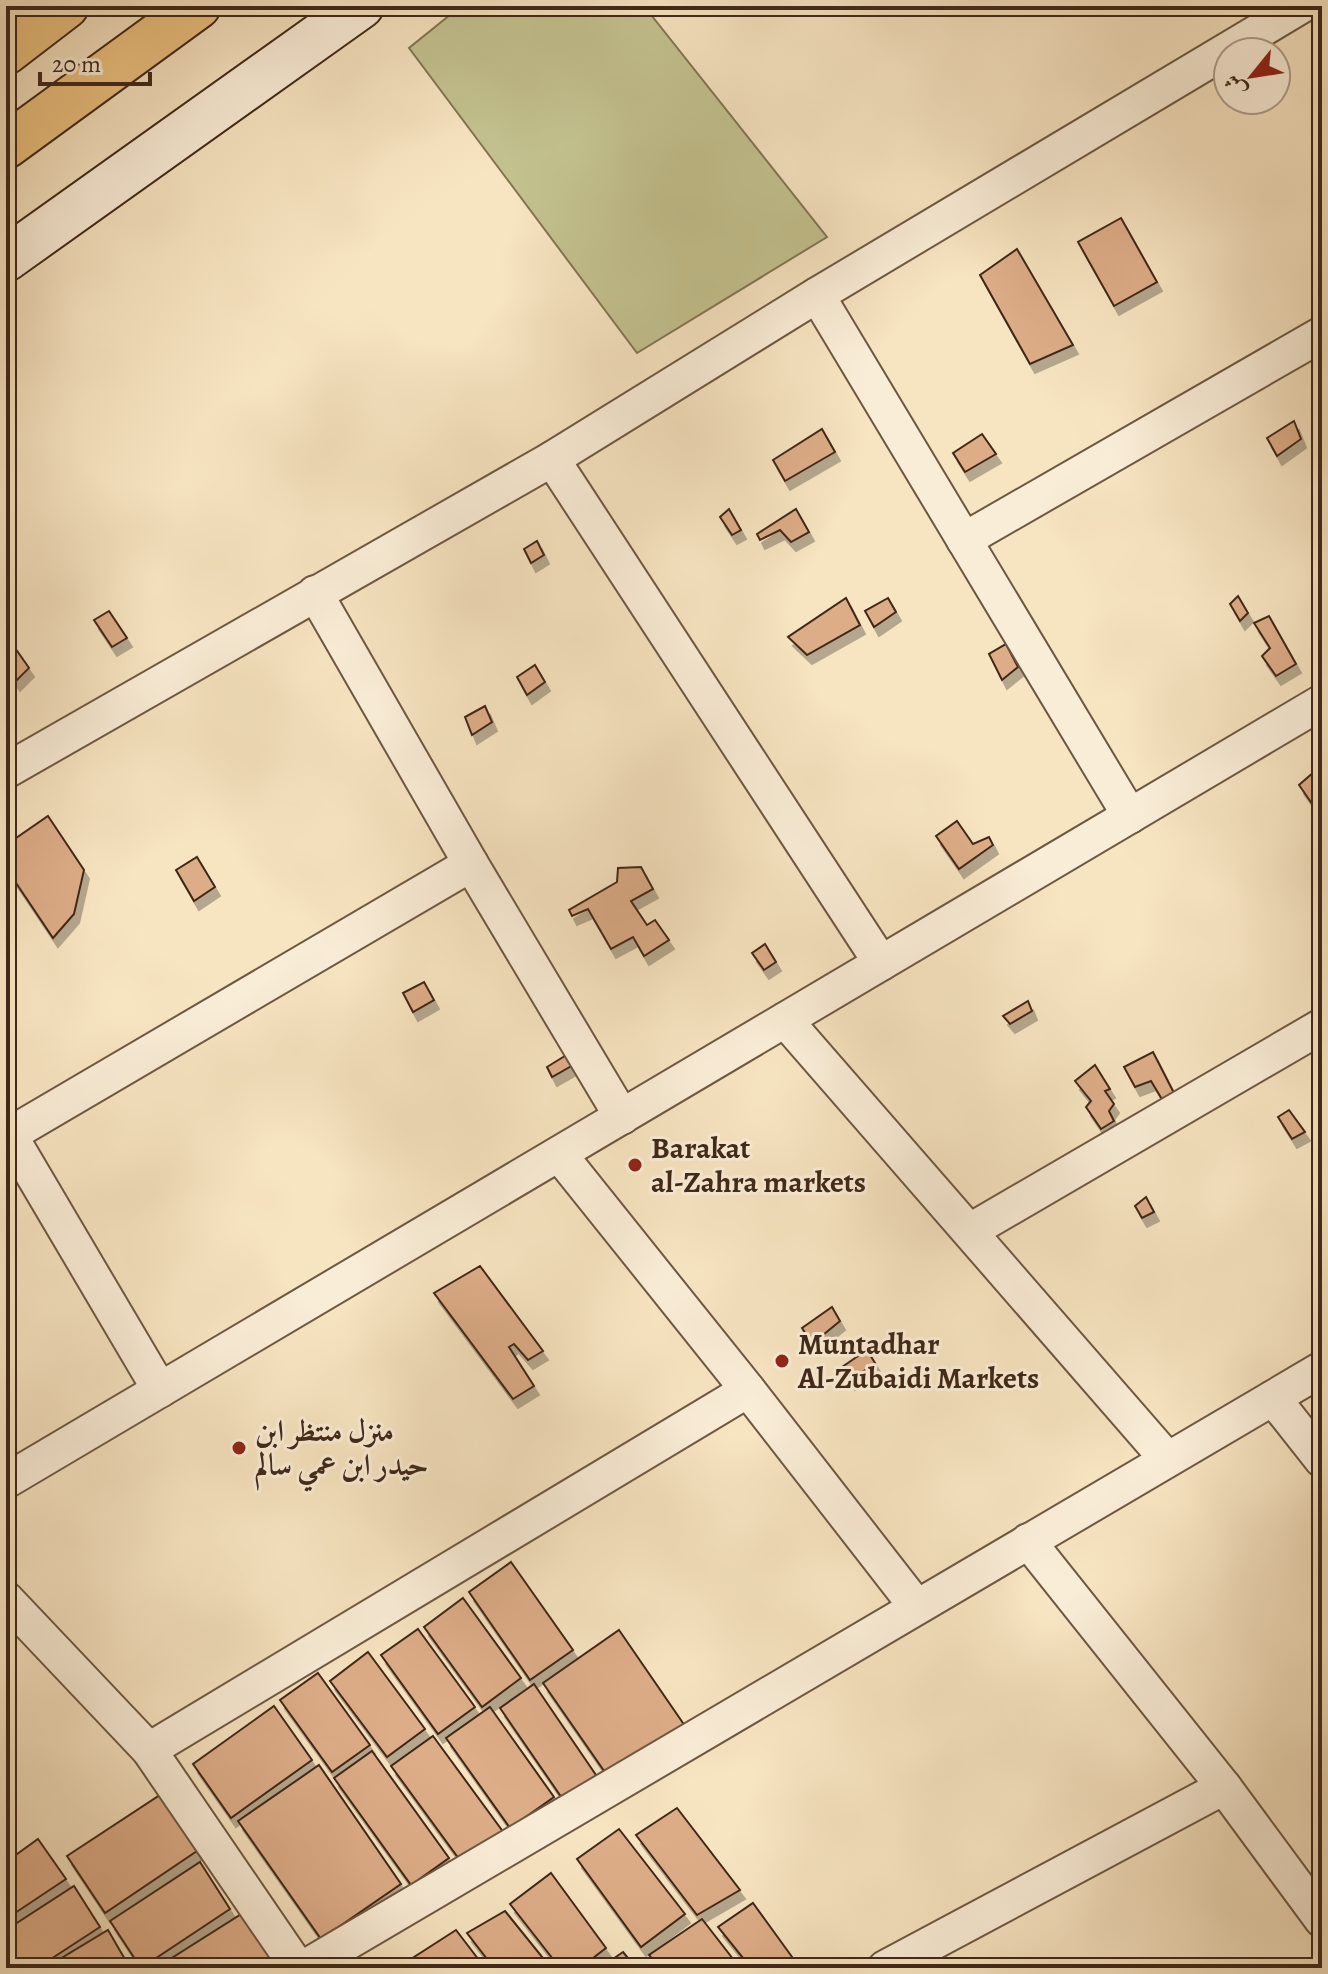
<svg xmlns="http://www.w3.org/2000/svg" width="1328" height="1974" font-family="Alegreya,Amiri,serif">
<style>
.green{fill:#c3c28f;stroke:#827554;stroke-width:2}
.building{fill:#ddad88;stroke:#402818;stroke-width:2;filter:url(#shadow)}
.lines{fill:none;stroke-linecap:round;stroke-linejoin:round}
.street-casing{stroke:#6e5742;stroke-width:38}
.secondary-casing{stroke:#402818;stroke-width:48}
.highway-casing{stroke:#402818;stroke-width:48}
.street{stroke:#faedd7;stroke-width:34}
.secondary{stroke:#faedd7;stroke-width:44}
.highway{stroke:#ecc280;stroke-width:44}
.poi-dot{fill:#8f2418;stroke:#faedd7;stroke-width:3}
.labels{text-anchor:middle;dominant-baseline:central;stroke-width:6;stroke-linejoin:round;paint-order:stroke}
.poi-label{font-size:30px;font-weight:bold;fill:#402818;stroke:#faedd7;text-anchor:start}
</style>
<defs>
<filter id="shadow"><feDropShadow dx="5" dy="9" stdDeviation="0" flood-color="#0004"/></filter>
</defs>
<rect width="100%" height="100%" fill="#f7e4c1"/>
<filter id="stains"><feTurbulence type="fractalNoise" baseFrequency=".0025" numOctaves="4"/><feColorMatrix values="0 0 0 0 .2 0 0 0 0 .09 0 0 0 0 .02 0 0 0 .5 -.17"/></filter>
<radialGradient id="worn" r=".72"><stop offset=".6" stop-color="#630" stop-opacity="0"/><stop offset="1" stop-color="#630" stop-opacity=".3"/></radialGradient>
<!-- green -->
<path class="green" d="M461 6H644L827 237 637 353 409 48Z"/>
<!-- building -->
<g class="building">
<path d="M1121 218 1157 282 1114 306 1078 242Z"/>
<path d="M1017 249 1073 345 1030 364 980 275Z"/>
<path d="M1294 421 1301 439 1277 456 1267 438Z"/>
<path d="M822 429 835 452 785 481 773 460Z"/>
<path d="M982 434 996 454 965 472 953 453Z"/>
<path d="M729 509 741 530 732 535 720 517Z"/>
<path d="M796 509 809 532 791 542 780 530 760 540 757 534Z"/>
<path d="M537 541 544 555 531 563 524 549Z"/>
<path d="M1238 596 1248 613 1240 621 1230 604Z"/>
<path d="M846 598 860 625 807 655 788 637Z"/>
<path d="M888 598 896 612 874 627 865 611Z"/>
<path d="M109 611 127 638 112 647 94 620Z"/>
<path d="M1269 616 1296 664 1276 676 1262 656 1270 648 1254 623Z"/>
<path d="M6 635 29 668 15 682 6 668Z"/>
<path d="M1006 644 1018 667 1002 680 989 654Z"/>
<path d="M535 665 545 682 527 695 517 677Z"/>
<path d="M485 706 492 722 472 735 465 717Z"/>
<path d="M1322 765V818L1299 785Z"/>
<path d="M48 816 84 870 74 914 53 938 6 868V845Z"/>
<path d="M957 821 973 844 989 837 993 845 959 869 936 836Z"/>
<path d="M197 857 215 887 194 901 176 870Z"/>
<path d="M641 867 653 889 631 901 647 925 655 920 669 940 644 956 633 937 611 949 588 909 572 916 569 910 617 882 618 868Z"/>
<path d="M765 944 776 962 764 970 752 953Z"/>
<path d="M424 982 434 1000 413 1012 403 993Z"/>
<path d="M1028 1001 1032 1011 1010 1024 1003 1016Z"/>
<path d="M1153 1052 1175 1095 1163 1101 1151 1081 1135 1087 1124 1067Z"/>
<path d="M568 1054 575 1064 552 1077 547 1067Z"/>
<path d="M1095 1065 1110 1089 1105 1091 1114 1104 1109 1111 1114 1121 1101 1129 1086 1107 1091 1101 1075 1081Z"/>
<path d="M1289 1110 1305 1132 1292 1139 1278 1117Z"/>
<path d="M1146 1197 1154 1212 1142 1218 1135 1206Z"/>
<path d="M480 1266 543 1351 528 1360 514 1344 509 1347 534 1386 513 1399 434 1293Z"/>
<path d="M832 1307 840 1321 812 1344 802 1328Z"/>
<path d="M867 1350 875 1363 850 1381 842 1367Z"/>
<path d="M511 1562 573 1650 530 1680 469 1592Z"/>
<path d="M463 1598 521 1678 482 1707 424 1627Z"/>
<path d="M418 1629 475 1707 438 1734 381 1655Z"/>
<path d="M619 1630 685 1726 609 1778 543 1683Z"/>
<path d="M368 1652 425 1729 387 1757 330 1681Z"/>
<path d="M318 1673 370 1745 332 1772 280 1700Z"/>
<path d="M534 1684 598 1778 564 1801 500 1708Z"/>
<path d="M274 1706 312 1760 231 1818 193 1764Z"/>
<path d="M490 1707 554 1797 510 1828 446 1738Z"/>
<path d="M433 1736 504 1833 462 1863 391 1766Z"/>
<path d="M372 1751 449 1858 411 1885 334 1778Z"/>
<path d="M319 1765 401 1884 321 1939 238 1821Z"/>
<path d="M160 1795 197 1851 105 1913 67 1856Z"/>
<path d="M677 1808 740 1890 697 1915 636 1835Z"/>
<path d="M619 1829 685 1914 641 1947 577 1859Z"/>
<path d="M38 1839 66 1879 6 1919V1862Z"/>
<path d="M200 1862 230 1909 141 1968 110 1921Z"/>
<path d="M551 1873 606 1948 580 1968H560L510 1904Z"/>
<path d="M74 1886 100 1927 37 1968H6V1930Z"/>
<path d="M753 1903 800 1968H751L718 1927Z"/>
<path d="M505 1911 551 1968H494L467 1933Z"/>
<path d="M243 1913 274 1963 266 1968H156Z"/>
<path d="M702 1919 740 1968H660L649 1955Z"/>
<path d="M108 1930 130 1968H45Z"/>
<path d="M456 1930 485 1968H418L411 1959Z"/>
<path d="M623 1952 636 1968H600Z"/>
</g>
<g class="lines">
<defs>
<g id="street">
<path d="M817 295 1130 816"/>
<path d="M552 459 881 963"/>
<path d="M964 540 1322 334"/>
<path d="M315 593 471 864 622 1117"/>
<path d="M6 771 552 459 817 295 1301 6"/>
<path d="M785 1020 1167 1459"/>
<path d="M6 1129 160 1390"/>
<path d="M9 1135 471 864"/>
<path d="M559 1154 748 1390 916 1606"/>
<path d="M970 1231 1322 1026"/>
<path d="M1273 1398 1322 1460"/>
<path d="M6 1481 1322 702"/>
<path d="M1028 1541 1224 1787 1322 1920"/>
<path d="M6 1599 149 1750 298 1968"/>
<path d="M149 1750 748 1390"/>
<path d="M304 1968 1322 1369"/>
<path d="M885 1968 1224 1787"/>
</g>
<path id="secondary" d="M6 259 361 6"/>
<g id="highway">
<path d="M6 52 66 6"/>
<path d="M6 146 198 6"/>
</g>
</defs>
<!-- street casing -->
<use href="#street" class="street-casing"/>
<!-- secondary casing -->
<use href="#secondary" class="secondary-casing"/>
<!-- highway casing -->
<use href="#highway" class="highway-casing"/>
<!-- street -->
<use href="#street" class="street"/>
<!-- secondary -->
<use href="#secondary" class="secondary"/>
<!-- highway -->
<use href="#highway" class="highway"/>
</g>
<!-- markers -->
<g class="poi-dot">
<circle cx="635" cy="1165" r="8"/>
<circle cx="782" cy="1361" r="8"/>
<circle cx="239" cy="1448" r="8"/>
</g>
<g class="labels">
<!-- poi labels -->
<g class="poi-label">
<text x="651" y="1148">Barakat<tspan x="651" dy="34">al-Zahra markets</tspan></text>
<text x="798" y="1344">Muntadhar<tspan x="798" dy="34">Al-Zubaidi Markets</tspan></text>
<text x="255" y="1431">منزل منتظر ابن<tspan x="255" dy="34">حيدر ابن عمي سالم</tspan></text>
</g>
</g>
<!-- margin -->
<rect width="1328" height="1974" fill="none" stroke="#f7e4c1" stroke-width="32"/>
<rect x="8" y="8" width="1312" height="1958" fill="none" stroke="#402818" stroke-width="4"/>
<rect x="16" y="16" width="1296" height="1942" fill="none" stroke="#402818" stroke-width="2"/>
<!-- north arrow -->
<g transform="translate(1252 76) rotate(240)"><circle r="38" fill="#faedd7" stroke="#b09e8b" stroke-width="2"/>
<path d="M0-6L14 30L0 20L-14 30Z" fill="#8f2418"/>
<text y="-12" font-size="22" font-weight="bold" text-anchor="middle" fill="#402818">ش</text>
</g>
<!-- scale -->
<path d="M40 72v12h110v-12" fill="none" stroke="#402818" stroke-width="4"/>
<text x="52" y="72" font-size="24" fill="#402818" stroke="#faedd7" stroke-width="6" paint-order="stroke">20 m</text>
<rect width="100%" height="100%" filter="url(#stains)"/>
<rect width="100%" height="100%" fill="url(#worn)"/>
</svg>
